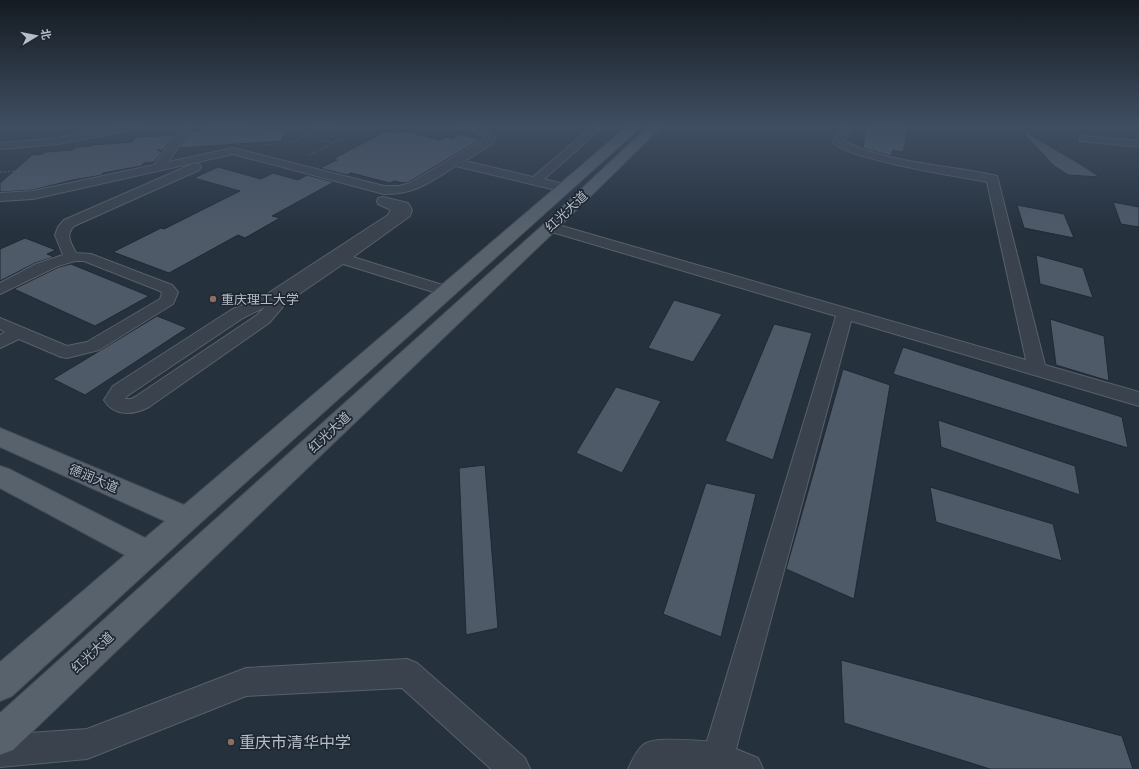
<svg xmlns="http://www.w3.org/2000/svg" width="1139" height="769" font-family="Ubuntu,'Noto Sans SC',sans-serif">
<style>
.building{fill:#4e5a68;stroke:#202934}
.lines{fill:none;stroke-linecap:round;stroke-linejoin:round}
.minor-casing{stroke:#57606b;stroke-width:2}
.major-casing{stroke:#454e59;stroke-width:2}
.path{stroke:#475b5d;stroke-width:1.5;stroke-dasharray:2 2;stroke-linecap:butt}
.minor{fill:#39424d;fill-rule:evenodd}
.major{fill:#57626d;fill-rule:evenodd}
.education-dot{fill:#8d6e63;stroke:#1e2732;stroke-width:1.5}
.labels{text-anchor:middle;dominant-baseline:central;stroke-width:3.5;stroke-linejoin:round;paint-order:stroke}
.street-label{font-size:13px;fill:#b5bdc8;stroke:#1e2732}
.poi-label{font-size:13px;fill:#b5bdc8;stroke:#1e2732;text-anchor:start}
.near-poi-label{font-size:16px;fill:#b5bdc8;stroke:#1e2732;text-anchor:start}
</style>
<rect width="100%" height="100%" fill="#25313d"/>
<!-- building -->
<g class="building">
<path d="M866 125H909L903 152 893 150 891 156 863 148Z"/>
<path d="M203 126H247L285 130 281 141 179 148 190 134 193 131H200Z"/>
<path d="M386 131 398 134 402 131 440 140 445 137 452 139 459 134 481 139 409 182 404 183 394 181 390 183 351 173 347 175 320 168 337 160 333 159Z"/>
<path d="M1027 133 1080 164 1100 177 1068 175 1053 165 1025 135Z"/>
<path d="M174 135 163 150H157L162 152 154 162 144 163 141 166 103 173 102 175 73 180 33 190 0 192V183L32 155 43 154 45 152 72 150 76 147 91 146 93 145 132 142 136 137Z"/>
<path d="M218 167 261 179 273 173 298 180 307 175 334 182 272 216 280 218 245 238 238 235 169 273 113 252 161 228 164 229 240 191 194 178Z"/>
<path d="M1113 202 1139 207V227L1121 224Z"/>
<path d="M1017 205 1064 214 1074 238 1024 228Z"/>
<path d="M25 238 56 250 47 254 54 257 35 263 0 281V249Z"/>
<path d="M1036 255 1083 268 1093 298 1040 284Z"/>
<path d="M71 264 149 296 95 326 14 289 59 267Z"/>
<path d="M674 300 722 314 693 362 648 348Z"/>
<path d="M157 316 187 328 85 395 53 379Z"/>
<path d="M1050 319 1104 336 1109 381 1056 365Z"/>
<path d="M774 324 812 333 773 460 725 441Z"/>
<path d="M903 347 1122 417 1128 448 893 374Z"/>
<path d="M843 369 890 385 854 599 786 569Z"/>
<path d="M616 387 661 401 622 473 576 453Z"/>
<path d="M938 420 1075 466 1080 495 941 447Z"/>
<path d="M485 465 498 628 466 635 459 468Z"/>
<path d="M706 483 756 494 721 637 663 614Z"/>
<path d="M930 487 1053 524 1062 561 936 522Z"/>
<path d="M841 660 1122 736 1133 769H990L844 723Z"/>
</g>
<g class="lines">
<defs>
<g id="minor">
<path d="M122 125H145L140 128 58 144 0 149V143L58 138Z"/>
<path d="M183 125H194L168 162 233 148 384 186H399L410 183 484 139V137L473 131 455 127 454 125C470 125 486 123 495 138L493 143 465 161 533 177 594 125H602L603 127 544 179 568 185 570 188 568 191 564 192 456 166C429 182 417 194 384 194L233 154 33 199 0 201V193L33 191 154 165Z"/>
<path d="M311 125H336C331 130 316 130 311 125Z"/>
<path d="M842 125H852L844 141C886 163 950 165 997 176L1045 365 1139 392V406L851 321 736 749 758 758 763 769H628C632 761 636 751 643 745 654 736 692 741 707 741L836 316 545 230 543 227 545 224 550 223 555 224 1026 360 987 182C961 177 845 159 833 142Z"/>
<path d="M1130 125H1139V132L1135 131Z"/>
<path d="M1084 136 1139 141V147L1080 141 1079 139 1080 137Z"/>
<path d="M195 163 199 164 201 167 199 170 74 226C65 235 71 243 76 253L91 254 172 285 178 292 173 304 99 350 67 358 61 357 19 339 0 348V335L5 332 0 329V318L67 346 87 342 160 299 162 293 160 291 84 261H75L58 266 0 294V283L36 264 63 255 55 235 58 227 64 220Z"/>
<path d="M383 197 408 203 412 210 410 216 353 257 452 288 454 291 452 294 446 296 440 294 343 264 286 303 269 323 149 407C134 415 114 417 104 400L113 386 231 310 267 294 388 215 391 210 378 204 377 201 378 198ZM265 307 257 315 135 397 131 399H125L127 396 243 318Z"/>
<path d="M407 659 417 663 525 758 530 769H491L402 688 246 696 87 759 0 767V735L87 729 246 668Z"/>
</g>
<g id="major">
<path d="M629 125 642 126 197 526 12 696 0 701V662L125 555 0 488V466L9 469 145 538 165 521 0 447V428L184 505Z"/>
<path d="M650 125H663L556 230 13 750 0 755V713L544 224Z"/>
</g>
</defs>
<!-- minor casing -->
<use href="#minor" class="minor-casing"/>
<!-- major casing -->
<use href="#major" class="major-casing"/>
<!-- path -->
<g class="path">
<path d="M0 130 38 125"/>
<path d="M304 136 334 143"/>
<path d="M331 136 342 139"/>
<path d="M261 146 293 141 310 133"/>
<path d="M309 155 370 125"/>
<path d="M0 172 19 171"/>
</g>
<!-- minor -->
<use href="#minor" class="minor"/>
<!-- major -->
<use href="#major" class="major"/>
</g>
<!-- sky -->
<linearGradient id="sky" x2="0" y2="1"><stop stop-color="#141b22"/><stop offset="0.54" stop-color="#404e62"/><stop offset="1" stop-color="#404e62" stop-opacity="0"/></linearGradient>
<rect width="1139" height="233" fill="url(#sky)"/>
<!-- markers -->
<g class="education-dot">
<circle cx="213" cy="299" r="4"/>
<circle cx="231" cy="742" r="4"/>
</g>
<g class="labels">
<!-- street labels -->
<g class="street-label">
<text transform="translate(566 211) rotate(-43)">红光大道</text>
<text transform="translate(329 432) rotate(-43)">红光大道</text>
<text transform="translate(94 478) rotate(23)">德润大道</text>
<text transform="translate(92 652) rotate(-43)">红光大道</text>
</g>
<!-- poi labels -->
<g class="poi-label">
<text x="221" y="299">重庆理工大学</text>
</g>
<!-- near-poi labels -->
<g class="near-poi-label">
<text x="239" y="742">重庆市清华中学</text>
</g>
</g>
<!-- north arrow -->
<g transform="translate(36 36) rotate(80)" stroke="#1e2732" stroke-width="3" paint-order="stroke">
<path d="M0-3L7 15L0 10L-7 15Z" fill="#b5bdc8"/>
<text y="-6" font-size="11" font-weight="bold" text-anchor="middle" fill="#b5bdc8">北</text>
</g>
</svg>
